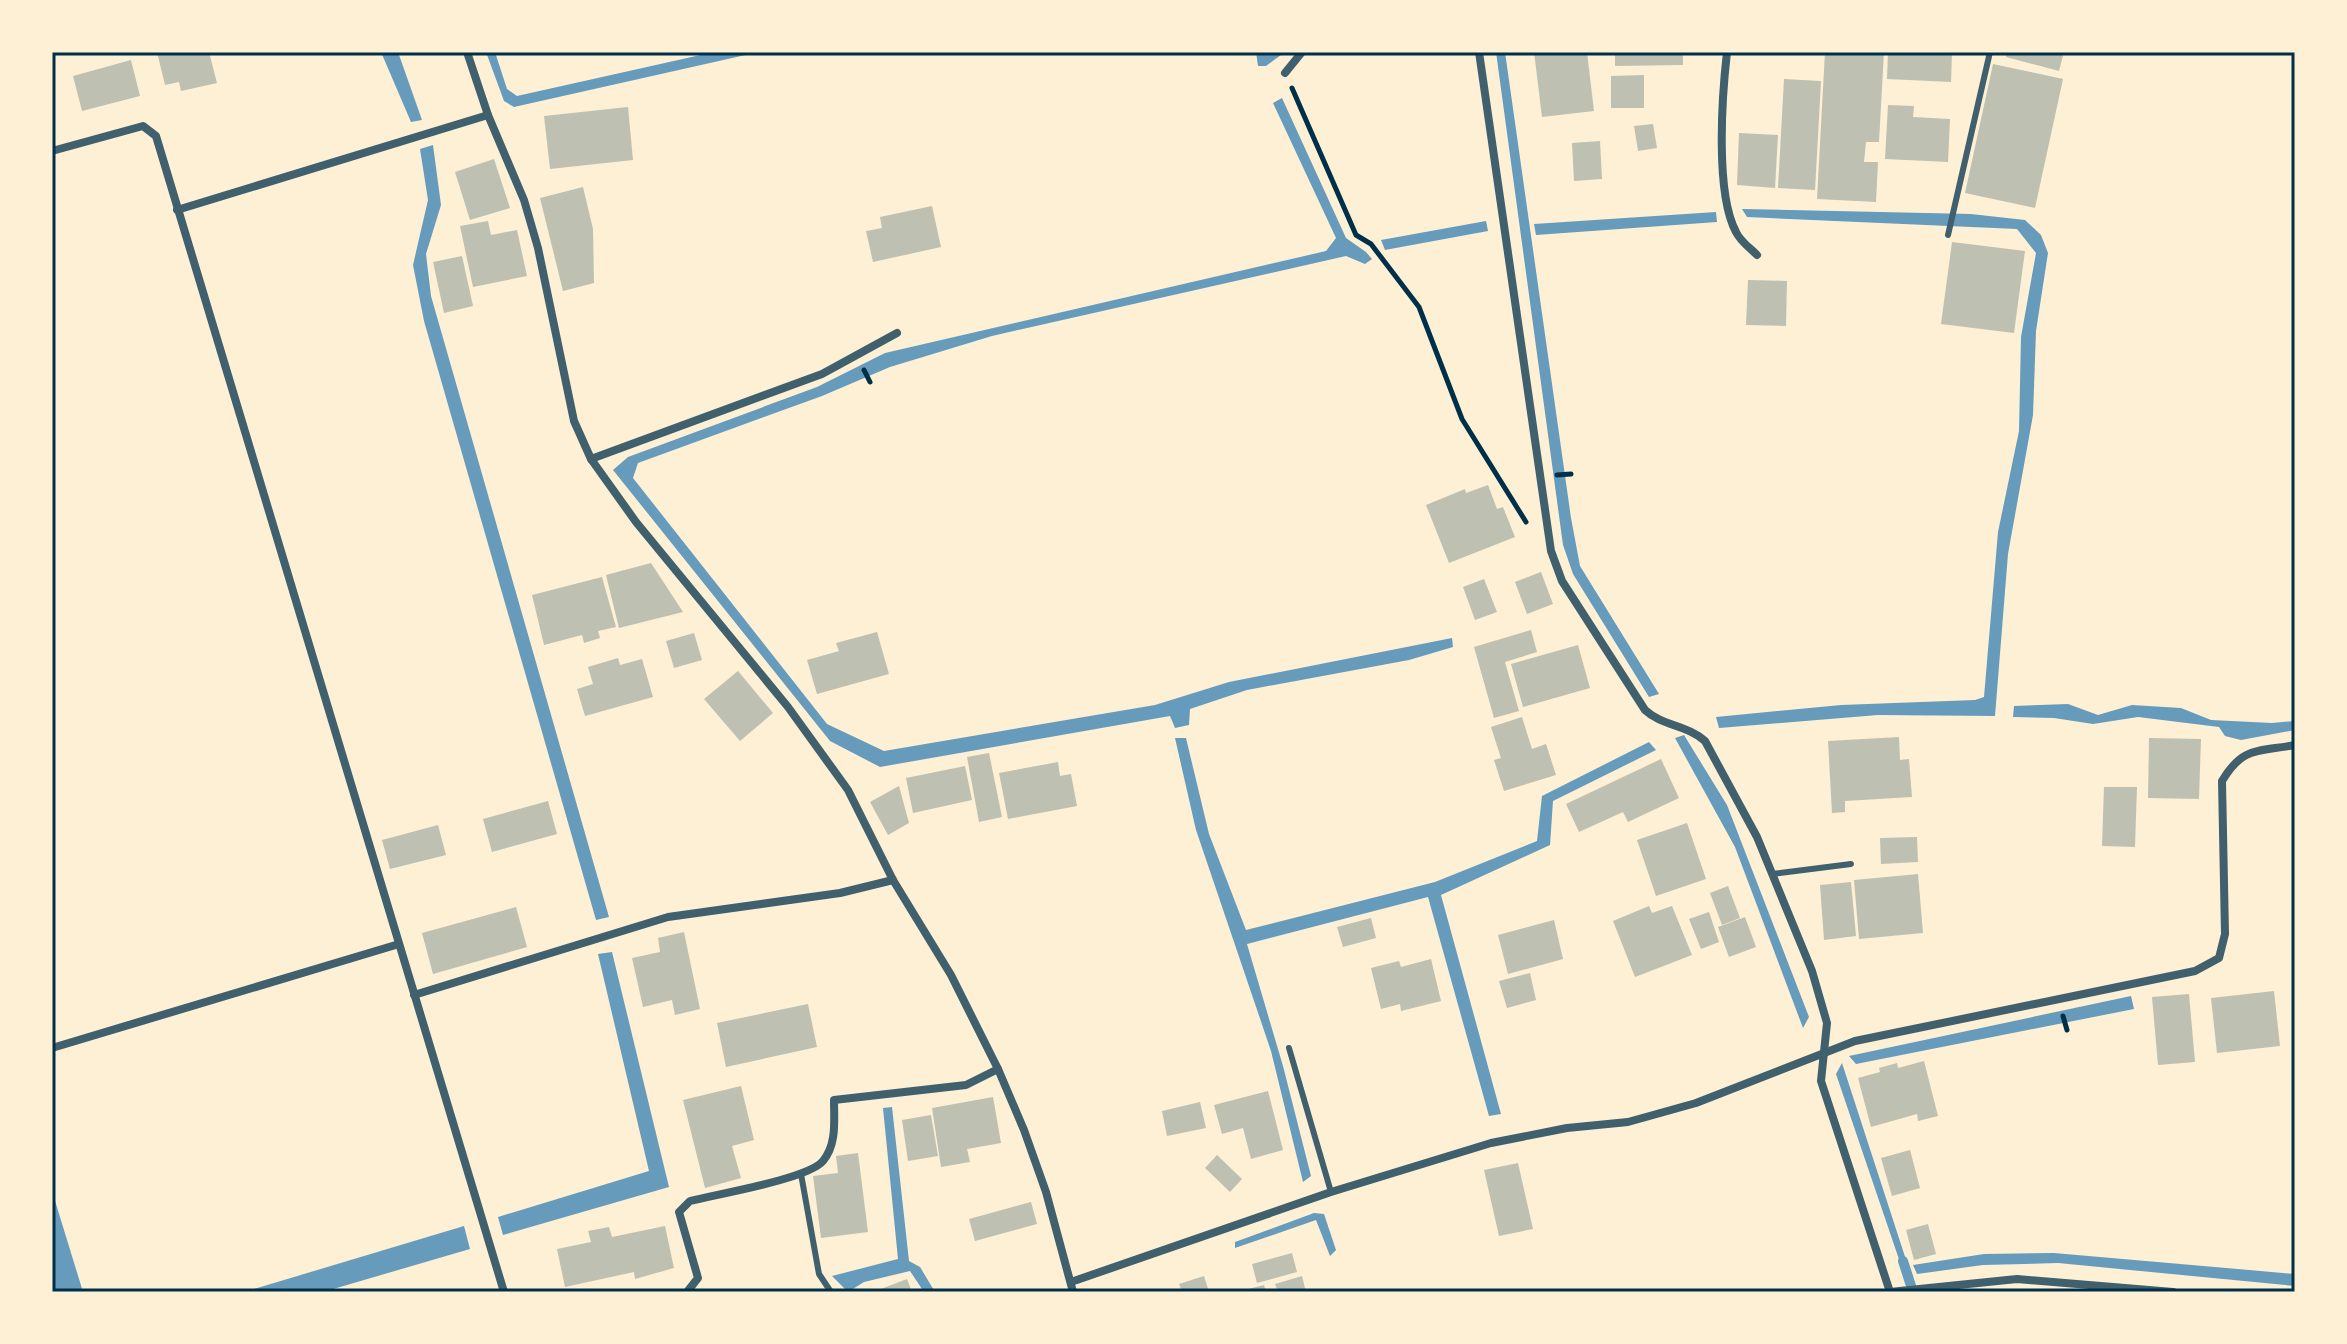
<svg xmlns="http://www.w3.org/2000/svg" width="2347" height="1344" font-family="Commissioner,sans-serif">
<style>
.water{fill:#669bbc}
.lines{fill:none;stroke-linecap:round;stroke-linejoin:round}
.stream{stroke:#669bbc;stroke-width:10}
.building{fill:#bec0b2}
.path{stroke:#003049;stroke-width:5}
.service{stroke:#3f606c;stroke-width:6}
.minor{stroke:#3f606c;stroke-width:8}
.neatline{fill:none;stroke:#003049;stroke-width:3}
</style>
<rect width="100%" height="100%" fill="#fdf0d5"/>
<!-- water -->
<g class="water">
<path d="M381 52H398L422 120 411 122Z"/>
<path d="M486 52H495L507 89 517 96 714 52H759L514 107 504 101Z"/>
<path d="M1256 52H1285L1266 66H1258Z"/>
<path d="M1496 52H1505L1571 518 1580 566 1659 694 1649 697 1573 574 1563 545Z"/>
<path d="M1282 98 1346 238 1366 252 1372 259 1365 264 1346 256 992 336 890 367 822 396 638 463 633 478 827 724 884 751 1155 705 1229 682 1452 638 1453 647 1409 660 1247 690 1190 709 1189 725 1175 728 1170 716 880 767 830 741 613 470 628 457 817 387 885 353 1326 251 1336 238 1273 103Z"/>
<path d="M433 145 441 205 426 254 431 296 609 917 596 920 424 321 413 265 428 200 420 149Z"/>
<path d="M1742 209 1971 214 2025 220 2041 235 2048 253 2036 331 2033 415 2008 554 1995 716 1878 715 1719 728 1716 717 1841 705 1975 700 1984 697 1998 532 2019 431 2021 337 2036 253 2017 229 1747 217Z"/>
<path d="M1716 212 1717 222 1536 235 1534 224Z"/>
<path d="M1486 221 1488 231 1385 250 1381 240Z"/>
<path d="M2068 704 2098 715 2132 705 2181 708 2211 720 2272 723 2295 721V730L2241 740 2225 736 2219 727 2138 717 2093 724 2054 718 2013 717 2014 706Z"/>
<path d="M1684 735 1727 805 1809 1017 1803 1028 1735 847 1675 738Z"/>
<path d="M1186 738 1209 834 1246 930 1435 882 1537 841 1542 796 1649 742 1656 750 1553 801 1550 845 1441 895 1501 1114 1489 1116 1428 897 1247 944 1283 1066 1311 1176 1303 1182 1271 1051 1196 830 1175 738Z"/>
<path d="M612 952 669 1187 503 1235 498 1217 649 1171 598 954Z"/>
<path d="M2131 996 2134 1009 1856 1064 1849 1056Z"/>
<path d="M1842 1063 1909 1269 1910 1273 1904 1274 1836 1074Z"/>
<path d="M892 1107 909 1261 920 1267 935 1292H924L910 1271 864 1282 848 1292 832 1276 898 1259 883 1108Z"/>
<path d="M52 1191 83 1292H52Z"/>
<path d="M1314 1213 1324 1214 1336 1250 1330 1256 1316 1220 1235 1248V1242Z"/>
<path d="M464 1226 470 1249 323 1292H244Z"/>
<path d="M2054 1253 2295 1274V1286L2058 1263 1983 1265 1917 1274 1913 1265 1984 1254Z"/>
</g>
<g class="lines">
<!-- stream -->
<path class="stream" d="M1903 1261 1913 1292"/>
</g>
<!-- building -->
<g class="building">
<path d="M157 52H209L217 83 181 91 179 82 165 85Z"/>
<path d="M1534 52H1587L1594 111 1542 117Z"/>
<path d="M1615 52H1683V65L1615 66Z"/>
<path d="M1825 52H1884L1879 142H1866L1864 162H1878L1876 202 1817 199Z"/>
<path d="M1888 52H1952L1951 82 1887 79Z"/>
<path d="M2007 52H2064L2059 71 2006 57Z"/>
<path d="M131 60 140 96 82 111 73 76Z"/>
<path d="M1993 64 2063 79 2035 208 1965 193Z"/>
<path d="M1644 75V108H1611V76Z"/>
<path d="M1784 79 1821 81 1815 190 1778 188Z"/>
<path d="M1888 105 1914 106 1913 117 1950 119 1948 162 1885 159Z"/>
<path d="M628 107 633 160 550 169 544 116Z"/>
<path d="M1653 124 1657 148 1638 151 1634 126Z"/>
<path d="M1739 133 1778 135 1775 188 1737 185Z"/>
<path d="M1600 141 1602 179 1574 181 1572 143Z"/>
<path d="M494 159 510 208 470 220 455 172Z"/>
<path d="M583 187 593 229 594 283 563 291 540 198Z"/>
<path d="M932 206 941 247 873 262 866 231 882 228 880 217Z"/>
<path d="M488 221 491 235 517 230 527 276 473 287 460 226Z"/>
<path d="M1952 242 2025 251 2014 333 1941 324Z"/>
<path d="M462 256 473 306 444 313 433 262Z"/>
<path d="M1748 280 1787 281 1786 326 1746 325Z"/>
<path d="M1488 485 1497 509 1503 507 1515 537 1449 563 1426 505 1465 489 1466 493Z"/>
<path d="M651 563 683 612 619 628 606 575Z"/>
<path d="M1541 572 1553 604 1527 614 1515 582Z"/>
<path d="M602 577 616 627 598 631 600 638 584 643 582 635 544 645 532 595Z"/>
<path d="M1484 579 1497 612 1475 620 1463 587Z"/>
<path d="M1531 630 1537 652 1505 662 1519 711 1494 718 1474 647Z"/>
<path d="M877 632 889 674 817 694 807 660 839 651 836 643Z"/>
<path d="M694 633 702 660 674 668 666 641Z"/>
<path d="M1578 645 1590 688 1523 707 1511 664Z"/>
<path d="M618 658 620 665 642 659 653 697 585 716 577 689 593 684 588 667Z"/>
<path d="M738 671 773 713 740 741 704 699Z"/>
<path d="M1522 717 1532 749 1546 744 1556 775 1504 791 1494 760 1501 758 1491 727Z"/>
<path d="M1899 737 1900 760 1909 759 1912 797 1845 801V812L1832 813 1828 741Z"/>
<path d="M2149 738 2201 739 2199 799 2148 798Z"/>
<path d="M989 753 1002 817 979 822 967 757Z"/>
<path d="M1661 759 1679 798 1628 822 1623 812 1579 832 1566 804Z"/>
<path d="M1058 762 1060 776 1071 774 1077 806 1008 819 999 773Z"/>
<path d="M965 766 972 800 913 813 906 778Z"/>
<path d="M899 786 909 823 888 835 870 802Z"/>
<path d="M2104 787H2137L2135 847 2102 846Z"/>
<path d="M548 801 557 834 492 852 483 819Z"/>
<path d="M1687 823 1706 879 1656 896 1637 840Z"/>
<path d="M438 825 446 855 390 869 382 840Z"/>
<path d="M1917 837 1918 862 1881 864 1880 838Z"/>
<path d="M1918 874 1923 933 1859 939 1854 880Z"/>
<path d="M1851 882 1856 936 1824 940 1820 885Z"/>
<path d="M1728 886 1740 918 1722 925 1710 893Z"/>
<path d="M1649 906 1652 913 1672 906 1692 955 1635 977 1613 921Z"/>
<path d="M516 907 527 947 433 974 422 933Z"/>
<path d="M1709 912 1719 942 1701 949 1689 919Z"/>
<path d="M1745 917 1756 947 1729 957 1718 927Z"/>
<path d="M1371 918 1376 938 1343 947 1337 927Z"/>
<path d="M1554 920 1563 959 1508 974 1498 935Z"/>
<path d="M684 932 700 1009 675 1015 672 1000 643 1007 632 958 660 952 658 938Z"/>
<path d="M1431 959 1441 1001 1401 1011 1400 1004 1381 1009 1371 968 1399 961 1401 967Z"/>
<path d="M1530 973 1536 1000 1507 1008 1499 981Z"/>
<path d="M2274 991 2280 1046 2217 1053 2211 998Z"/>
<path d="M2189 994 2195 1062 2158 1065 2152 997Z"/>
<path d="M808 1004 817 1047 726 1067 717 1023Z"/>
<path d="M1924 1061 1938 1116 1918 1121 1917 1114 1871 1127 1858 1078 1880 1072 1879 1068 1897 1063 1898 1068Z"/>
<path d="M741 1086 754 1140 732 1146 741 1178 705 1188 683 1100Z"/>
<path d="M1268 1091 1283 1150 1251 1159 1243 1128 1222 1134 1214 1105Z"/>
<path d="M993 1097 1001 1143 967 1149 970 1162 941 1167 932 1108Z"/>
<path d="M1200 1102 1206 1128 1167 1136 1162 1111Z"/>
<path d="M931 1115 938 1156 908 1161 902 1120Z"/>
<path d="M1910 1150 1920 1188 1892 1196 1881 1158Z"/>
<path d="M858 1153 868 1232 821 1238 813 1176 838 1173 836 1156Z"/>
<path d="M1217 1155 1242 1179 1230 1192 1205 1168Z"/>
<path d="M1518 1163 1533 1229 1499 1236 1484 1170Z"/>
<path d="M1031 1202 1037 1224 975 1241 969 1219Z"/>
<path d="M1928 1224 1936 1254 1914 1260 1906 1230Z"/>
<path d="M665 1226 674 1268 635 1279 634 1272 565 1287 557 1249 591 1242 588 1231 609 1227 612 1237Z"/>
<path d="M1292 1253 1297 1272 1257 1283 1252 1264Z"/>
<path d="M1204 1276 1209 1292H1182L1179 1284Z"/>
<path d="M1302 1276 1306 1292H1278L1275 1284Z"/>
<path d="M907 1279 912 1292H873Z"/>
<path d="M1264 1285 1266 1292H1241L1240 1291Z"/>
</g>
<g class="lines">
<!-- path -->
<g class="path">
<path d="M1292 88 1356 235 1371 244 1419 307 1462 419 1526 522"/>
<path d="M864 370 870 382"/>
<path d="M1557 475 1571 474"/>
<path d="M2063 1016 2067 1030"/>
</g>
<!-- service -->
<g class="service">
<path d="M1948 235 1990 52"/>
<path d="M1772 874 1851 864"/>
<path d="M1289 1048 1331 1192"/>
<path d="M801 1174 819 1274 831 1292"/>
</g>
<!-- minor -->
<g class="minor">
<path d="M467 52 488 115 524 200 538 248 574 421 591 459 636 522 788 707 848 790 893 880 951 975 998 1069 1024 1130 1046 1192 1073 1292"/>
<path d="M1479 52 1551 551 1562 581 1645 710C1662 726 1687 725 1705 741L1757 837 1812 971 1827 1023 1821 1081 1890 1292"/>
<path d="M1727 52C1722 96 1715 193 1736 232 1740 241 1750 248 1757 255"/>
<path d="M1285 73 1302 52"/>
<path d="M52 151 143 126 156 136 504 1292"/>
<path d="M177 210 488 115"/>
<path d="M591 459 822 374 897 333"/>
<path d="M414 995 668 917 840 893 893 880"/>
<path d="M52 1048 399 944"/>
<path d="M1071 1282 1331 1192 1491 1143 1567 1128 1628 1122 1696 1103 1855 1041 2195 971 2219 958 2225 934 2222 781C2243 746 2257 752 2295 745"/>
<path d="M687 1292 698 1278 679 1212 690 1201C717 1194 808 1179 823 1161 837 1144 834 1121 834 1100L966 1085 998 1069"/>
<path d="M1890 1292 2017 1279 2173 1292"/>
</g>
</g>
<!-- border -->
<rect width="2347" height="1344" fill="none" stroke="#fdf0d5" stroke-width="108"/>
<rect x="54" y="54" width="2239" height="1236" class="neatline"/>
</svg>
